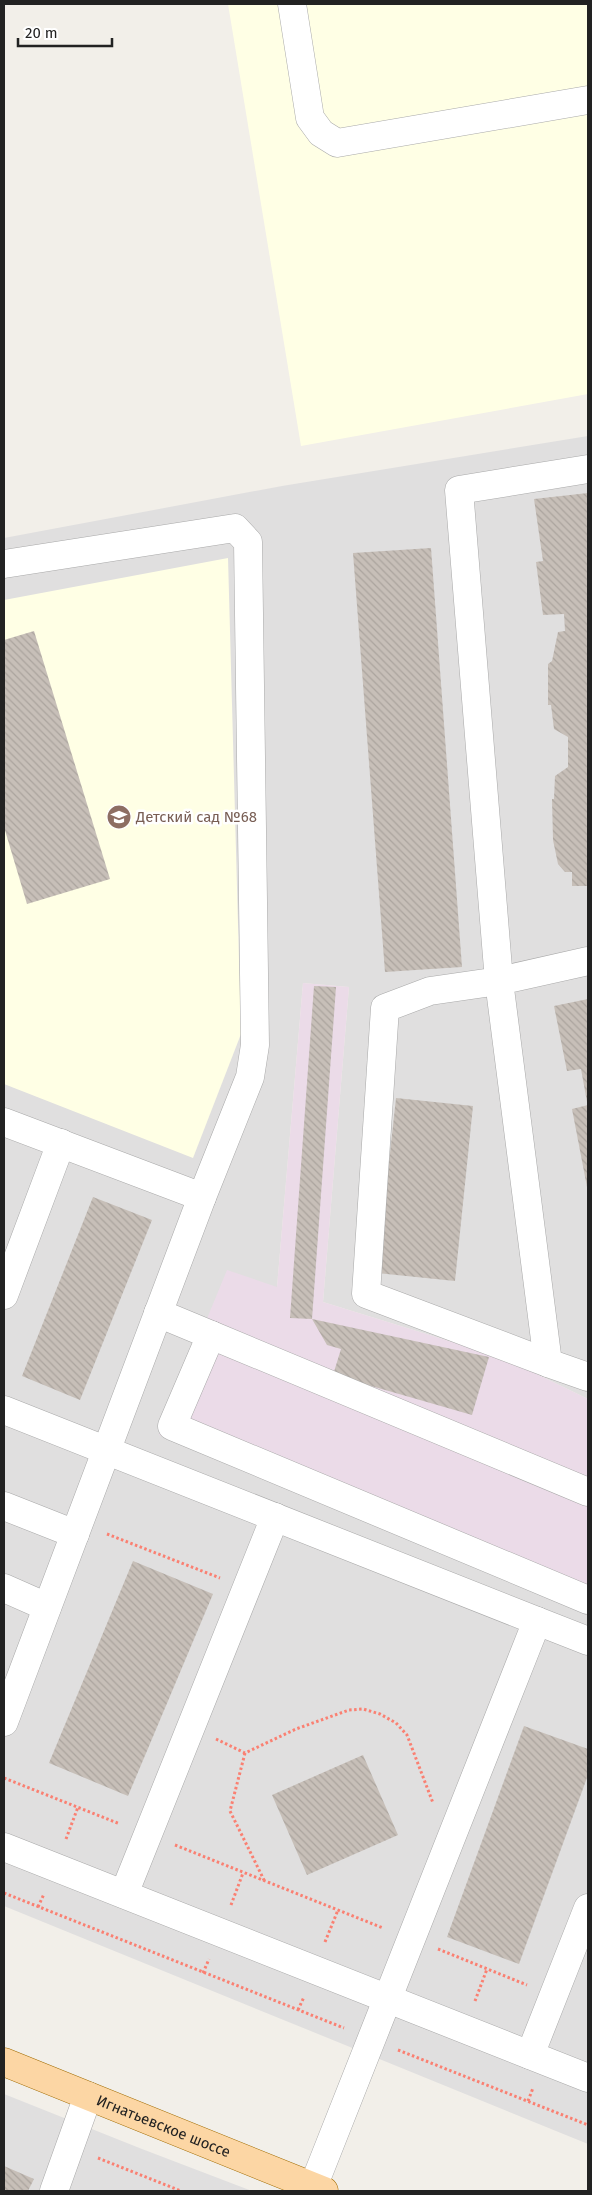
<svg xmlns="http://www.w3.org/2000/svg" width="592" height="2195" font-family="'Fira Sans',sans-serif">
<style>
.residential{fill:#e0dfdf}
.industrial{fill:#ebdbe8}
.education{fill:#ffffe5}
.building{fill:url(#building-back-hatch)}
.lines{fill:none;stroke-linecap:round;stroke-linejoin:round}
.minor-casing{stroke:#a9a9a9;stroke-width:29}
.major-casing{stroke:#a06b00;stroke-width:29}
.path{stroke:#fa8072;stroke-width:3;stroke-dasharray:2.5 2.5;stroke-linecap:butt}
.minor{stroke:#fff;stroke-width:28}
.major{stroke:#fcd6a4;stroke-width:28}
.labels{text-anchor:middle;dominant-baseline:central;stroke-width:5;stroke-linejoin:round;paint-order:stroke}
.education-label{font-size:15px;fill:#785e54;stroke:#fff;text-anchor:start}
.street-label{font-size:15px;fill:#222;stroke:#fff}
</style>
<defs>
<pattern id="building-back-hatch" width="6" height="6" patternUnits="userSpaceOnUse" patternTransform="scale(1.25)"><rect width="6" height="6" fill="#c7bfb8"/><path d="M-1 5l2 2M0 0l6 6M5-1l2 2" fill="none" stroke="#aba49e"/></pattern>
</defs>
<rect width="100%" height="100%" fill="#f2efe9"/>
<!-- residential -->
<g class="residential">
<path d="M588 436V1399L504 1358 323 1302 349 987 303 983 277 1287 588 1608V2144L4 1906V538L282 486Z"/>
<path d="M4 2094 142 2149 252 2191H4Z"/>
</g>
<!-- industrial -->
<path class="industrial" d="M303 983 349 987 323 1302 504 1358 588 1399V1608L159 1435 227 1270 277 1287Z"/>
<!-- education -->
<g class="education">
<path d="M228 4H588V394L301 446Z"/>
<path d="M228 558 241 1034 193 1158 4 1084V600Z"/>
</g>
<!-- building -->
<g class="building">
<path d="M588 493V886H572V872H565L558 864 553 840 552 799H554L555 776 568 767V737L554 729 551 705H548V664L552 661 558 632 565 631 564 614 543 615 536 562 543 561 534 499Z"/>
<path d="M431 548 462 967 385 972 353 553Z"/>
<path d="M34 631 110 879 27 904 4 827V640Z"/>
<path d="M314 986 336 987 312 1319 290 1318Z"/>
<path d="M588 999V1101L587 1102 581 1069 567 1071 554 1006Z"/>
<path d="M396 1098 473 1106 455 1281 377 1273Z"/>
<path d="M588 1105V1187H587L572 1109Z"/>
<path d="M93 1197 152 1220 80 1400 22 1376Z"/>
<path d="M312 1319 489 1357 472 1415 333 1375 341 1349 327 1345Z"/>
<path d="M133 1561 213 1594 128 1796 49 1763Z"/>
<path d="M524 1726 588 1749V1775L519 1964 447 1937Z"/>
<path d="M363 1755 398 1835 307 1875 272 1795Z"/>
<path d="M4 2166 34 2179 28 2191H4Z"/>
</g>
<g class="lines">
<defs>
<g id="minor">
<path d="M292 4 310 118 321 133 337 143 588 100"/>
<path d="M4 564 235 528 248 542 255 1045 250 1077 202 1197 4 1722"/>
<path d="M588 961 499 981 548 1363 588 1377"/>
<path d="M4 1122 202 1197"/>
<path d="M4 1295 61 1143"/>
<path d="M158 1313 211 1335 172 1426 588 1600"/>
<path d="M211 1335 588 1492"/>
<path d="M548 1363 366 1294 385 1008 430 991 499 981 459 490 588 469"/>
<path d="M4 1410 537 1621"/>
<path d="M4 1506 75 1534"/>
<path d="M4 1588 47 1607"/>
<path d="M4 1847 588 2078"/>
<path d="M124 1894 275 1517"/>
<path d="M530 2055 588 1908"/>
<path d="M313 2187 537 1621 588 1641"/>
<path d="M54 2191 88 2096"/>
</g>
<g id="major">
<path id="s1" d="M4 2062 324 2191"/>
</g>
</defs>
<!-- minor casing -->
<use href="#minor" class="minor-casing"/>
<!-- major casing -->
<use href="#major" class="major-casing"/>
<!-- path -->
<g class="path">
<path d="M107 1534 220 1578"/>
<path d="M216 1739 245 1753 296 1729 349 1710 363 1709 380 1714 396 1723 407 1735 433 1803"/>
<path d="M245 1753 230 1811 264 1880"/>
<path d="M4 1778 120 1824"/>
<path d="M66 1839 78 1807"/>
<path d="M175 1845 383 1928"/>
<path d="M4 1893 344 2028"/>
<path d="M231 1905 243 1873"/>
<path d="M38 1907 44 1894"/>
<path d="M325 1942 338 1910"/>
<path d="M438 1949 527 1985"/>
<path d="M203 1973 209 1959"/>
<path d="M475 2001 487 1969"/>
<path d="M298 2010 304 1997"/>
<path d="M398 2050 588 2125"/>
<path d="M528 2101 533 2088"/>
<path d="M98 2158 181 2191"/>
</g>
<!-- minor -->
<use href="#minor" class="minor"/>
<!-- major -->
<use href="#major" class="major"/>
</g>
<!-- icons -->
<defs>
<symbol id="school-disc" viewBox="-11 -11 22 22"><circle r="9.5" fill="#8d6e63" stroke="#fff"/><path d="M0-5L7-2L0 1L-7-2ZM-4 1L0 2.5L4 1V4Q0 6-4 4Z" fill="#fff"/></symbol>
</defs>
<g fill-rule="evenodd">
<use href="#school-disc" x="105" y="803" width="28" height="28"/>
</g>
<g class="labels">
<!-- education labels -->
<g class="education-label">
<text x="136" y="817">Детский сад №68</text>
</g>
<!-- street labels -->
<g class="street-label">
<text stroke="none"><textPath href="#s1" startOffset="172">Игнатьевское шоссе</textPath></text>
</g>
</g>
<!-- border -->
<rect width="592" height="2195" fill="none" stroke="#222222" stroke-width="10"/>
<!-- scale -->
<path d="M18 38v8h94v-8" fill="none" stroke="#222222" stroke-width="2.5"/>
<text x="25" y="38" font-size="15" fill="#222222" stroke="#ffffff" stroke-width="4" paint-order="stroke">20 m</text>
</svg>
